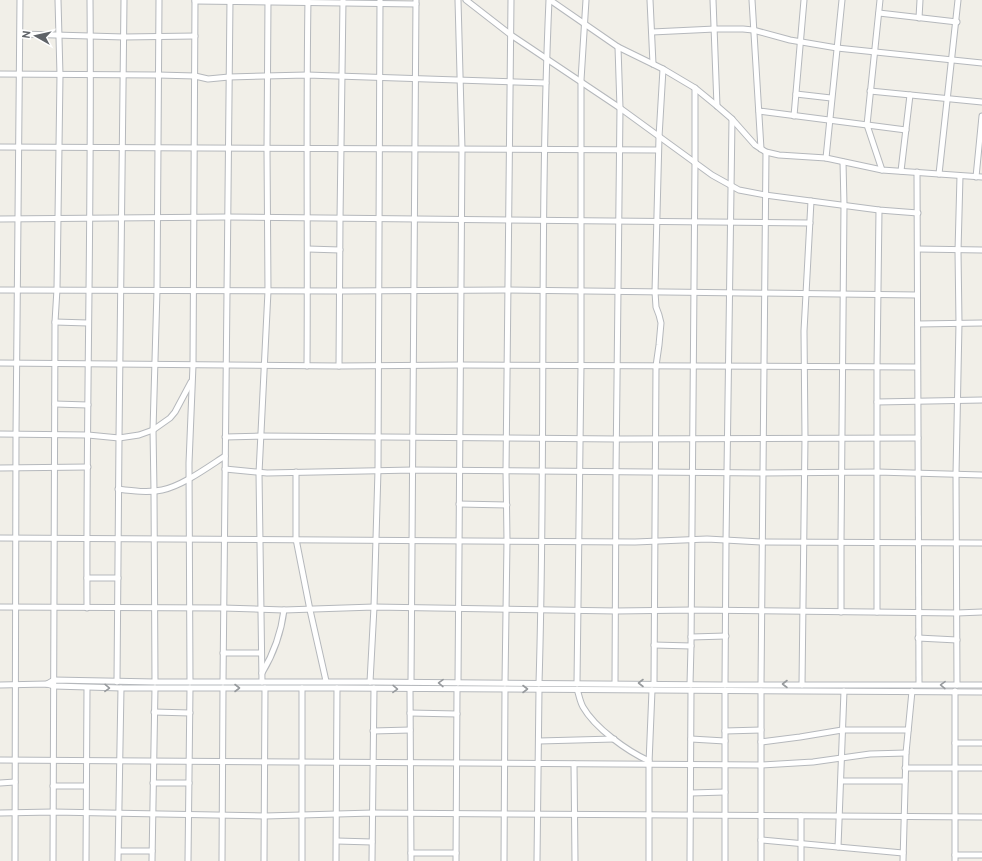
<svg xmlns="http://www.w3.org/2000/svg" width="982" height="861" font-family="Overpass,sans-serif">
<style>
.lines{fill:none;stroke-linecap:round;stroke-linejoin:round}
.minor-casing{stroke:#b5b8bc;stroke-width:7}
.minor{stroke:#fff;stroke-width:5}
.oneway{stroke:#979a9d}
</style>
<rect width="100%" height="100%" fill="#f1efe8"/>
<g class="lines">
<defs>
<g id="minor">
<path d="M458 0 462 149 458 683"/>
<path d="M466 0 511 35 620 108 712 175 739 190 765 195 879 210 918 213"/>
<path d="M550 0 618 47 663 69 695 88 717 106 732 119 755 145 766 152 779 155 826 158 882 170 982 177"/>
<path d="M650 0 653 64"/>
<path d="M713 0 717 106"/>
<path d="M752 0 761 149"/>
<path d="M880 0 867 125 882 170"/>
<path d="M195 1 416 4"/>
<path d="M879 13 957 22"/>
<path d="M919 18 920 0"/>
<path d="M652 32 715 29H743L753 30 790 40 837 48 982 63"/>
<path d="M21 34 124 37 195 36"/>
<path d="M0 74 158 75 195 76 208 79 229 77 307 75 546 83"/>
<path d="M870 91 982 102"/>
<path d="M796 94 831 98"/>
<path d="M759 111 906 130"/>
<path d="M794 116 804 0"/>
<path d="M0 147 658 150"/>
<path d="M826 158 842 0"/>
<path d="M901 171 910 95"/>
<path d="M917 172 919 684"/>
<path d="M939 174 958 0"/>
<path d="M976 177 982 116"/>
<path d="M0 219 227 217 810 223"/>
<path d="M308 249 340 250"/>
<path d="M918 249 982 250"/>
<path d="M0 290 340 291 508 290 917 295"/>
<path d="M55 322 88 323"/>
<path d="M918 324 982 323"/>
<path d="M0 363 339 366 461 365 917 367"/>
<path d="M307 366C308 244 306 122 308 0"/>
<path d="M339 366 340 219 343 0"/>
<path d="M877 402 982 400"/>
<path d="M55 404 88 405"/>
<path d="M0 434 88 435 119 438 139 435 153 430 170 418 175 412 191 382"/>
<path d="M225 437 261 436 617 439 918 438"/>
<path d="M0 468 88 467"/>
<path d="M225 469 267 473 413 470 763 473 877 472 982 475"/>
<path d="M296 472V539L310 610 326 681"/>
<path d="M118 489C133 491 148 493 162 490 182 486 208 467 225 456"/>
<path d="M459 504 507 505"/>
<path d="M0 538 635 542 707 539 761 542 982 543"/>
<path d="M87 578H118"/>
<path d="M0 607 223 608 284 610 374 607 616 611 692 610 957 613 982 612"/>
<path d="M87 608C86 406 92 203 90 0"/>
<path d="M841 612V542L844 205 843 162"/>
<path d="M877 612V368L879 210"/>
<path d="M691 637 726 636"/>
<path d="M918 638 957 640"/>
<path d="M654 645 691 646 690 684"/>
<path d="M691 646 695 163V88"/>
<path d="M223 653H261"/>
<path d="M262 673C274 653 281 634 284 610"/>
<path d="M117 682 119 438 124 0"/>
<path d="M155 682 154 491 153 430 157 290 159 0"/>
<path d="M190 682 189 463 193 365 195 0"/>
<path d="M223 682 230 0"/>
<path d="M262 682 259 473 268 291 267 149 268 0"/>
<path d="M370 682 374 607 378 470 380 0"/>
<path d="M411 682 416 0"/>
<path d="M505 683 507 540 506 471 511 0"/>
<path d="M539 683C546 456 539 228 549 0"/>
<path d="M577 683 581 365V80L586 0"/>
<path d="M615 683 616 472 620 108 618 47"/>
<path d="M654 683 656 366 659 345 661 323 659 315 656 307 655 292 659 137 663 69"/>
<path d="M47 684 54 680 155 682H370L725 685H982"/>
<path d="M761 684 766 152"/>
<path d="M0 685 47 684 54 686 121 688H337L982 692"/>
<path d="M725 685 726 541 732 119"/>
<path d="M802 685 805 438 804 331 811 201"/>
<path d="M957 685 956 474 959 323 958 251 960 176"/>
<path d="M302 688V861"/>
<path d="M410 689 411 861"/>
<path d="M577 689C579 695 580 702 583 707 595 728 627 751 649 761"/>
<path d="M761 691V861"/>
<path d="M154 712 190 713"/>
<path d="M410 713 457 714"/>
<path d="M373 731 410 730"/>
<path d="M725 731 761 730"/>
<path d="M691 739 725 741"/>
<path d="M539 741 614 739"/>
<path d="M761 742 800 737 842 730H908"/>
<path d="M955 743H982"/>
<path d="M0 760 761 765 813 762 870 754 906 753"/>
<path d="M574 764 575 861"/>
<path d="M905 768H982"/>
<path d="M841 781H905"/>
<path d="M0 783 15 782"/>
<path d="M153 783H189"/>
<path d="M53 786H86"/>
<path d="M691 793 725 792"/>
<path d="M0 813 53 812 265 816 373 813 982 817"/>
<path d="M761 840 903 853"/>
<path d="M337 841 372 842"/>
<path d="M838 847 844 691"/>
<path d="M119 851H152"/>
<path d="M411 853H456"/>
<path d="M955 855H982"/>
<path d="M15 861 16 434 20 0"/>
<path d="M53 861 55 322 57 289 60 75 58 0"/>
<path d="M86 861 87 688"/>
<path d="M118 861 121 688"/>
<path d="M152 861 155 688"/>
<path d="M188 861 190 688"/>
<path d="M222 861 223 688"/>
<path d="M264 861 265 688"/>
<path d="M336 861 337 688"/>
<path d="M372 861 374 688"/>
<path d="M456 861 457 689"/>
<path d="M504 861 505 689"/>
<path d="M537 861 539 689"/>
<path d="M649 861V763L652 690"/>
<path d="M690 861 691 690"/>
<path d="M725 861V691"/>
<path d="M801 861V816"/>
<path d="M903 861 906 753 912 691"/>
<path d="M955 861V691"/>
</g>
</defs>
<!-- minor casing -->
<use href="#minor" class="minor-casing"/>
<!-- minor -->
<use href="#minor" class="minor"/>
</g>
<!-- one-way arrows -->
<defs><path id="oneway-chevron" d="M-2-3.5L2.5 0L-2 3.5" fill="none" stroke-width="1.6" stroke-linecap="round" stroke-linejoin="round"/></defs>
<g class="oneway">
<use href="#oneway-chevron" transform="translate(441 683) rotate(-179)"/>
<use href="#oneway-chevron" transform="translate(641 683) rotate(-180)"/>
<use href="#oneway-chevron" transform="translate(785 684) rotate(-180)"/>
<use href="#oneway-chevron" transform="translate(943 685) rotate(-179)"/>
<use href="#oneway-chevron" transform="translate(107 688) rotate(1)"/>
<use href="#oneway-chevron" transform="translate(237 688)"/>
<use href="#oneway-chevron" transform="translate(395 689) rotate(1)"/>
<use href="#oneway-chevron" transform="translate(525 689)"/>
</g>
<!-- north arrow -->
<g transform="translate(36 36) rotate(278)" stroke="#ffffff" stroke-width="3" paint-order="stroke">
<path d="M0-3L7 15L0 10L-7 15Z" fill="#5f6368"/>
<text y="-6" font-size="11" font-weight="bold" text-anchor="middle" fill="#5f6368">N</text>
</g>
</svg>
